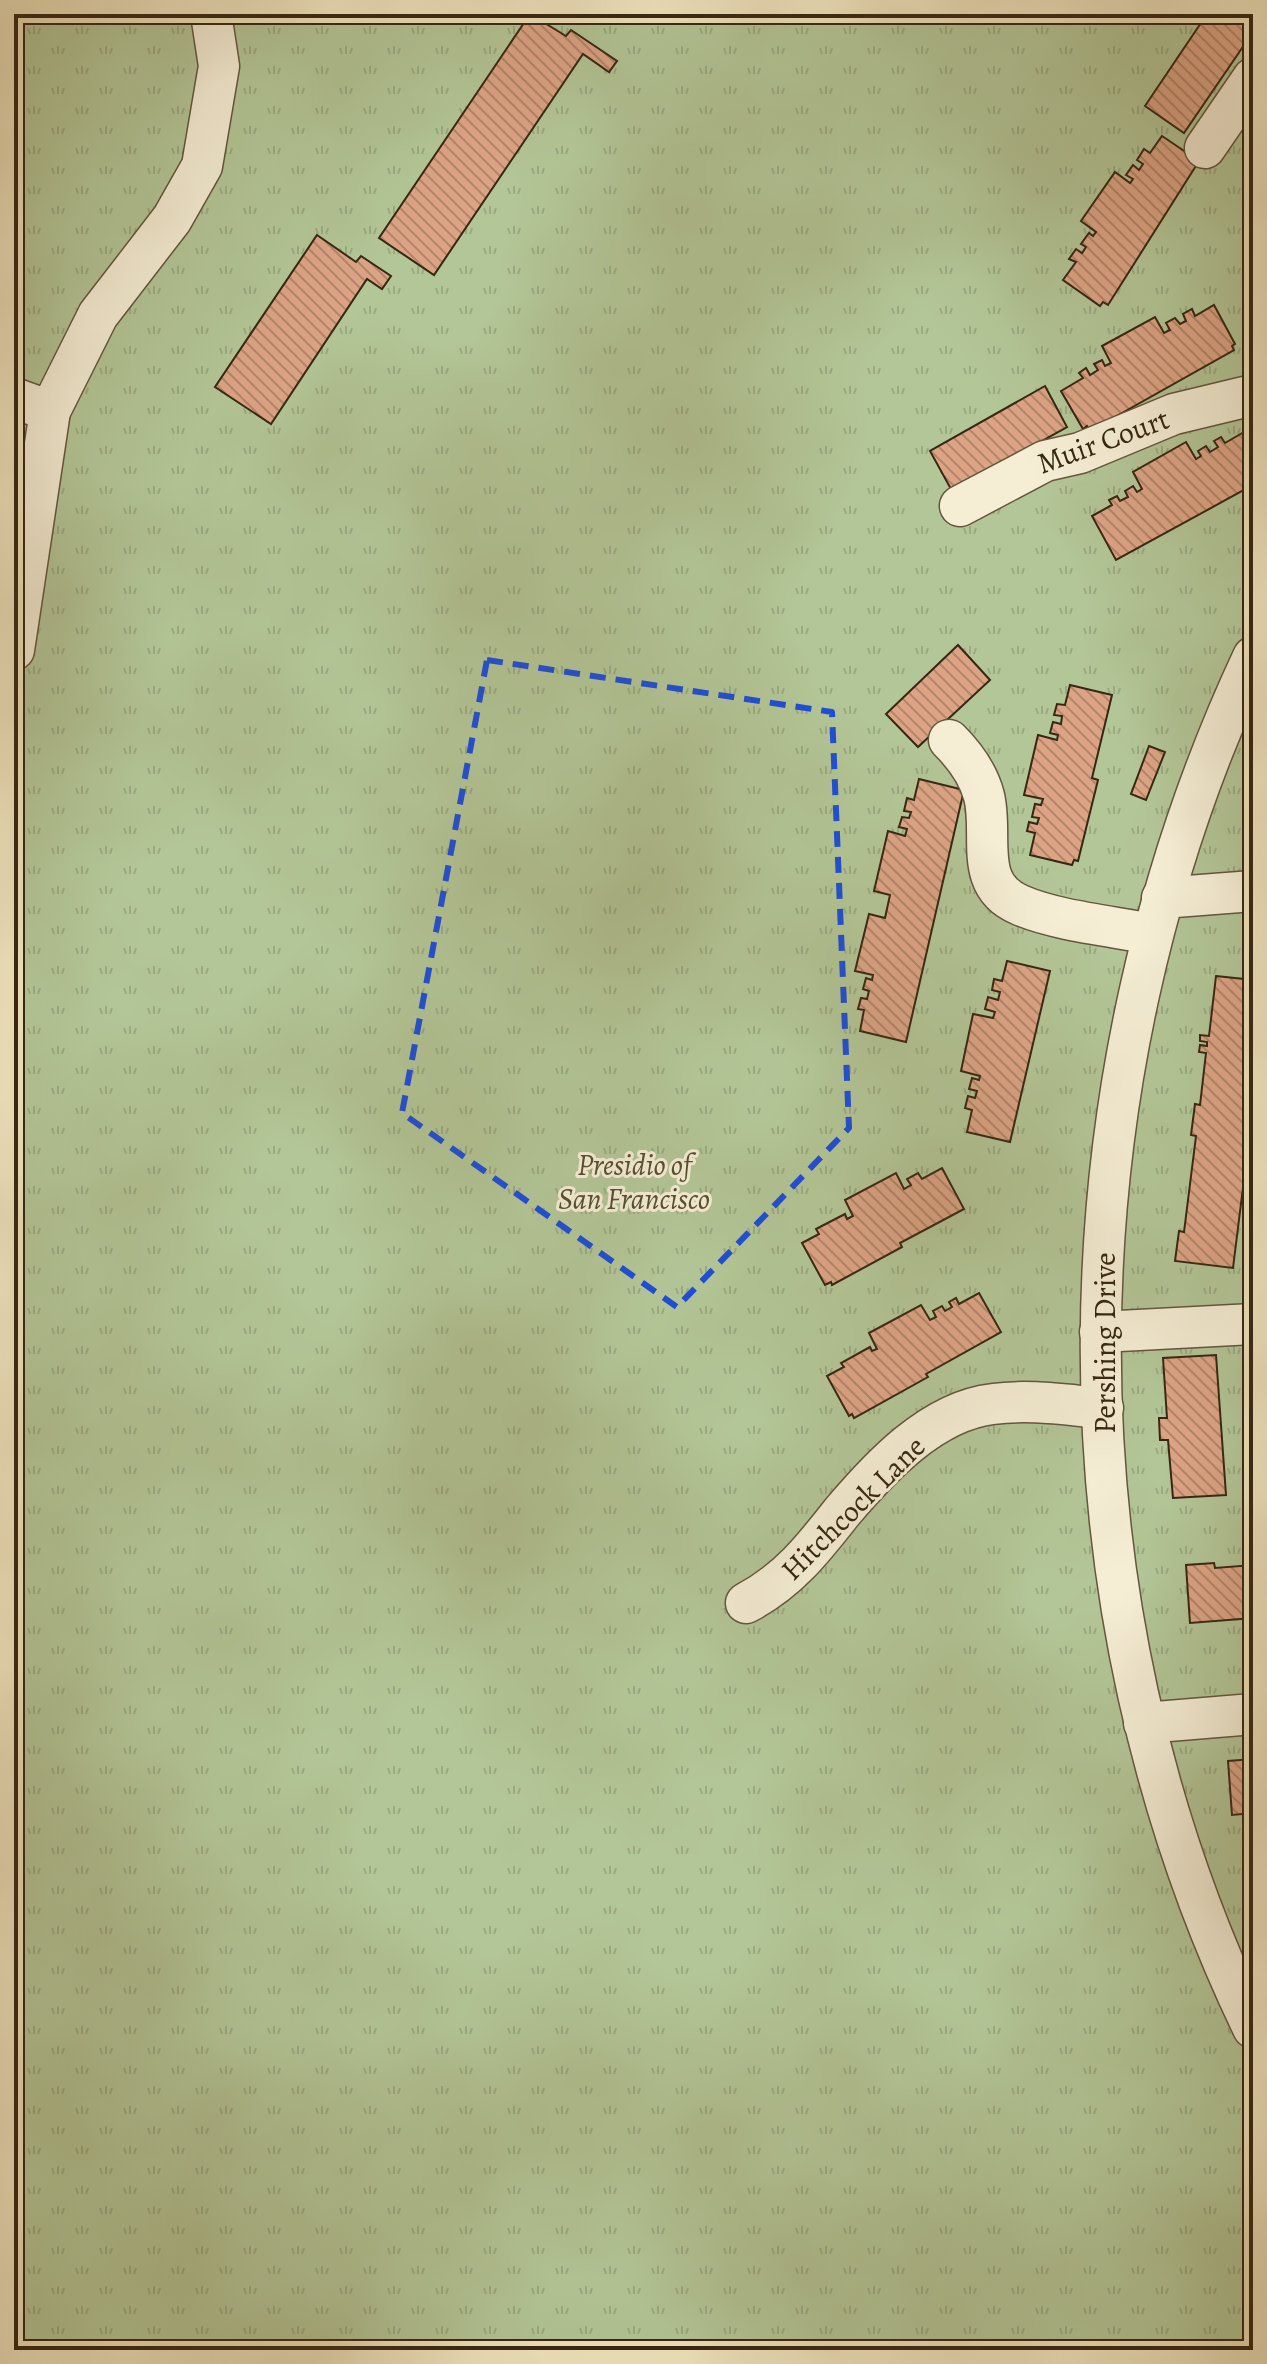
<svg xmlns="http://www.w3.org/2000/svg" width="1267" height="2364" font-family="Alegreya,serif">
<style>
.park{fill:url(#park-tufts);stroke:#747654;stroke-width:2}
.building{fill:url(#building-back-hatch);stroke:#362712;stroke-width:2}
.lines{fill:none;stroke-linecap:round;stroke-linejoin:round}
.minor-casing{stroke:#64563d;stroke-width:43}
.minor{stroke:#f5eed5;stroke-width:40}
.marked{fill:none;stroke:#1d4ed8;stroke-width:6;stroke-dasharray:16 10;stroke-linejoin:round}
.labels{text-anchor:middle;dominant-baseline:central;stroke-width:6;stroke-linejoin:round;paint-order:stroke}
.street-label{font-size:30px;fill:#362712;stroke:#f5eed5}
.park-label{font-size:30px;font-style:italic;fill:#554f33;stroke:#f5eed5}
</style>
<defs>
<pattern id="park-tufts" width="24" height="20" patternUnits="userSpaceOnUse" patternTransform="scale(2)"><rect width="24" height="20" fill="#b3c697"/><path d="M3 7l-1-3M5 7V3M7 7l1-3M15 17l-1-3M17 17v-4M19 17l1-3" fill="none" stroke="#9baa81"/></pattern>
<pattern id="building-back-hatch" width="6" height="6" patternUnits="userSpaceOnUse" patternTransform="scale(2)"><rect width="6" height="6" fill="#dca485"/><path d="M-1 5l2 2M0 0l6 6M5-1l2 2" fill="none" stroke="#b3866b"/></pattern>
</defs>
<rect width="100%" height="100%" fill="#f0e5bf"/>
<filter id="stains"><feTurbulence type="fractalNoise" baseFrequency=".0025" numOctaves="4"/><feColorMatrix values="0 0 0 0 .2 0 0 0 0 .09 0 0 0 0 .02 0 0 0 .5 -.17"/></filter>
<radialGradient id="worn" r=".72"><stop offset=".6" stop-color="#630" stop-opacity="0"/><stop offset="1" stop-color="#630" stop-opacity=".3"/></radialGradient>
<!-- park -->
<rect class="park" x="14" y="14" width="1239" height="2336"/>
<!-- building -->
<g class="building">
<path d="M530 14 566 36 571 30 617 61 609 72 583 54 434 275 379 238Z"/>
<path d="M1207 14H1253V32L1184 133 1145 106Z"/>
<path d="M1162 136 1199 161 1108 305 1103 302 1100 306 1063 280 1076 262 1069 259 1076 249 1082 253 1086 247 1081 244 1089 233 1093 236 1096 232 1081 221 1115 172 1130 183 1133 179 1126 175 1133 165 1139 170 1143 164 1137 160 1144 149 1150 153Z"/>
<path d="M317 235 356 262 361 256 391 276 382 289 367 279 271 424 215 387Z"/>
<path d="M1214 305 1235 344 1232 346 1234 350 1090 431 1087 426 1083 429 1061 391 1083 378 1079 373 1086 368 1090 375 1098 370 1094 364 1102 360 1105 366 1111 363 1102 346 1155 317 1164 333 1170 330 1166 323 1175 318 1180 324 1186 321 1183 314 1192 309 1195 316Z"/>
<path d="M1045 386 1067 427 952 491 930 451Z"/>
<path d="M1244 432 1253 448V485L1116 560 1092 516 1112 505 1109 500 1117 496 1120 501 1128 497 1125 491 1133 486 1137 492 1142 489 1133 472 1186 442 1196 459 1201 456 1198 451 1206 446 1210 452 1218 447 1214 441 1221 437 1225 443Z"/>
<path d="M958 645 990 680 918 747 886 714Z"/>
<path d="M1070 685 1112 695 1092 778 1098 780 1078 861 1074 860 1072 865 1030 855 1035 833 1027 831 1029 822 1037 824 1039 818 1032 817 1035 804 1041 805 1043 799 1024 795 1038 735 1057 740 1058 735 1050 733 1053 722 1061 724 1062 716 1054 715 1057 704 1065 705Z"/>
<path d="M1149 746 1165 752 1146 800 1131 794Z"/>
<path d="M919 779 964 790 906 1042 860 1031 864 1010 858 1009 861 998 867 999 869 991 863 989 866 978 872 980 873 975 855 971 869 914 885 918 890 895 874 891 888 831 905 836 907 829 899 827 902 817 909 818 911 812 904 811 907 798 914 800Z"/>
<path d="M1007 961 1050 971 1010 1142 967 1132 972 1110 965 1108 968 1096 975 1098 977 1091 969 1089 972 1078 979 1080 980 1076 961 1071 973 1014 993 1018 995 1012 985 1009 988 997 998 1000 1000 992 992 990 994 979 1002 981Z"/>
<path d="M1216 976 1253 980V1107L1233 1268 1175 1261 1179 1231 1184 1232 1196 1136 1191 1135 1195 1104 1200 1105 1206 1053 1199 1052 1200 1045 1207 1046V1042L1200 1041V1035L1209 1036Z"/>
<path d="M942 1168 964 1209 900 1243 902 1247 832 1285 831 1282 825 1285 802 1243 819 1234 816 1229 845 1214 847 1219 853 1216 845 1200 896 1173 904 1189 911 1185 907 1179 918 1173 922 1179Z"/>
<path d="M979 1293 1001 1332 926 1374 928 1377 854 1418 852 1414 849 1416 827 1376 844 1367 841 1363 870 1347 872 1351 877 1349 869 1333 921 1305 930 1320 936 1317 933 1311 942 1306 945 1311 952 1307 949 1302 956 1298 959 1304Z"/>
<path d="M1216 1355 1226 1495 1173 1498 1168 1440H1160L1159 1418H1167L1163 1358Z"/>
<path d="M1214 1563 1215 1568 1253 1565V1618L1190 1623 1186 1565Z"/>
<path d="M1253 1759V1813L1232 1815 1228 1761Z"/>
</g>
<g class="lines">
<defs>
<g id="minor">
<path d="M1205 148 1253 78"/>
<path d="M14 398 50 411"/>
<path d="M960 506 1045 461 1080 453 1174 414 1253 395"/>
<path d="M14 650 50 411 98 315 172 219 202 166 219 66 211 14"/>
<path d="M1253 657C1053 1084 1047 1601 1253 2028"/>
<path d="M949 740C965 756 978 773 984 796 994 835 972 885 1020 905 1057 921 1112 926 1152 934"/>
<path d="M1162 898 1253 891"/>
<path d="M1100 1332 1253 1324"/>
<path d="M746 1603C788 1581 813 1549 842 1512 880 1467 932 1411 993 1404 1029 1399 1066 1405 1103 1408"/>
<path d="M1144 1723 1253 1714"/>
</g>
</defs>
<!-- minor casing -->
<use href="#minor" class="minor-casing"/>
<!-- minor -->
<use href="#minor" class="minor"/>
</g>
<!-- marked area -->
<path class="marked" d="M487 660 832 712 849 1128 677 1307 402 1113Z"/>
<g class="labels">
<!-- street labels -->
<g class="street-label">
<text transform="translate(1103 441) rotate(-20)">Muir Court</text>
<text transform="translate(1105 1343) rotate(-90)">Pershing Drive</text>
<text transform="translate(853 1508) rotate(-45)">Hitchcock Lane</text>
</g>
<!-- park labels -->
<g class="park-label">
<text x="634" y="1165">Presidio of<tspan x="634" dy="34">San Francisco</tspan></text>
</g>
</g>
<!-- margin -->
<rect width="1267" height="2364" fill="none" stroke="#f0e5bf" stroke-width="48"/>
<rect x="16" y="16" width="1235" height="2332" fill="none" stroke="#362712" stroke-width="4"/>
<rect x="24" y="24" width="1219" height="2316" fill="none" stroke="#362712" stroke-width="2"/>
<rect width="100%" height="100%" filter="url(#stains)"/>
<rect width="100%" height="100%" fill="url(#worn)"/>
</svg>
